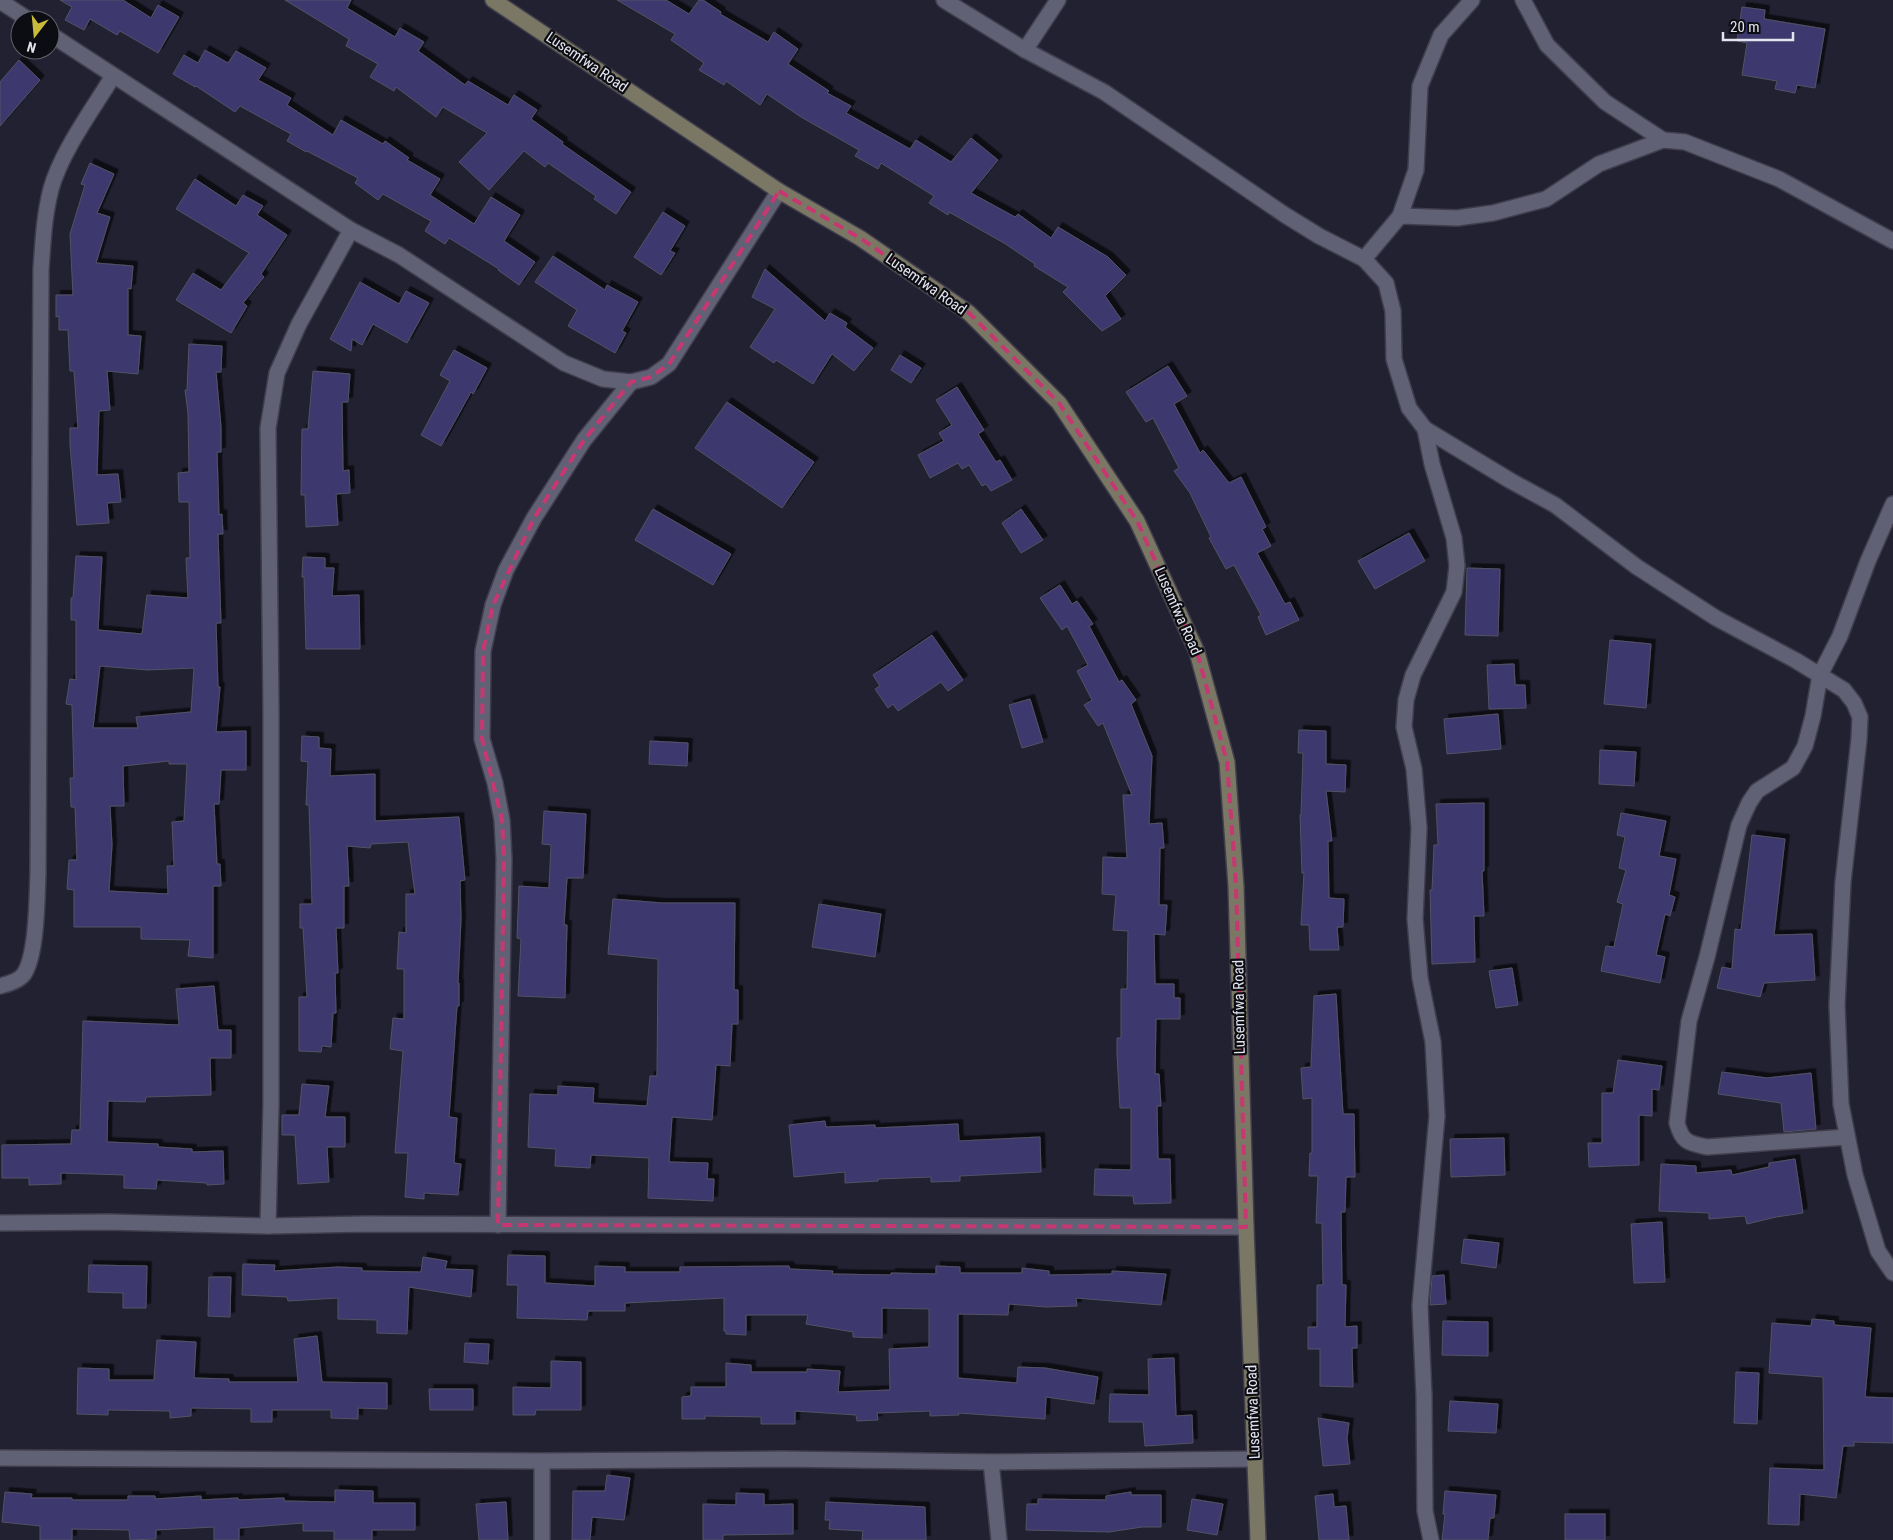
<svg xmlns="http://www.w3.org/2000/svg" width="1893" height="1540" font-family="'Roboto Condensed',sans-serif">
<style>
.building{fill:#3c376d;stroke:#535266;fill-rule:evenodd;filter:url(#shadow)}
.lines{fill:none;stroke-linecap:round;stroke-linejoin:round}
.street-casing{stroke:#403e4c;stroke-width:18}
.secondary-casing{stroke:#403e4c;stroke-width:18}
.street{stroke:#616175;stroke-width:15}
.secondary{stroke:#7a7764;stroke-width:15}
.marked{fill:none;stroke:#c73771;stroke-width:4;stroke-dasharray:10 6;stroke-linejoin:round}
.labels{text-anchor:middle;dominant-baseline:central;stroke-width:4.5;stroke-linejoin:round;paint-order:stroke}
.street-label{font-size:15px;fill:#e4e4ef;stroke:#0c0c13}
</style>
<defs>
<filter id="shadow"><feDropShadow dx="4.5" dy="-4.5" stdDeviation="0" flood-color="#0009"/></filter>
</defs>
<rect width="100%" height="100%" fill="#222132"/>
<!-- building -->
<g class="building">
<path d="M60 0H123L151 18 158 5 179 17 158 53 120 31 117 35 90 19 84 30 65 20 72 7Z"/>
<path d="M285 0H351L347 8 395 37 400 28 424 42 418 51 465 85 468 81 508 105 514 95 537 110 531 119 563 142 562 144 631 192 616 214 594 199 596 196 548 163 545 167 524 151 489 190 459 162 487 133 443 107 436 117 396 87 394 91 370 77 378 64 346 46 349 39Z"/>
<path d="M617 0H666L689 14 699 0H703L721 12 720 14 768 42 774 32 798 49 788 64 829 91 827 93 851 106 846 113 910 149 916 140 951 162 971 138 998 160 971 193 1015 217 1018 214 1051 238 1058 227 1108 257 1126 275 1105 296 1121 319 1102 331 1063 292 1068 287 1034 266 1035 264 1004 243 949 212 948 215 929 203 934 196 881 163 878 169 855 156 859 150 801 117 767 94 760 105 726 81 724 85 699 70 704 63 671 40 675 34Z"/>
<path d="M1742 7 1765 10 1764 19 1825 29 1815 88 1797 85 1795 93 1775 89 1777 81 1742 75 1747 43 1737 41Z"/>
<path d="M205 50 228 63 236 51 266 68 258 80 291 98 287 105 333 135 341 120 383 144 385 141 409 158 407 160 440 179 430 195 474 224 491 197 520 215 504 241 535 262 519 285 498 270 499 269 449 238 445 244 425 231 431 221 383 194 378 200 355 183 358 178 307 151 306 152 287 141 291 134 240 106 235 112 196 86 195 87 173 74 184 55 198 63Z"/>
<path d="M19 60 40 80 0 126V82Z"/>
<path d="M90 163 114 174 97 213 110 217 96 263 133 266 131 289 128 288V335L141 336 138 374 107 371 110 410 99 411 97 475 118 474 121 502 107 503 109 523 77 525 70 445V428H78L74 371H70L68 330H59V316L56 317V295H73L70 234 85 185 81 184Z"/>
<path d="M195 179 236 206 243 195 263 206 257 215 287 235 261 274 264 277 243 303 247 306 231 333 176 300 193 273 221 290 249 253 176 209Z"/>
<path d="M663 212 685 226 670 251 675 253 661 275 634 257Z"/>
<path d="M553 256 605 290 607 285 638 302 622 331 626 333 615 353 568 326 577 310 535 282Z"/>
<path d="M765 269 825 321 830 313 847 323 845 327 873 348 854 371 832 354 813 384 776 360 774 363 750 347 775 309 752 297Z"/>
<path d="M360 282 399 304 406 291 429 303 407 343 373 324 362 345 352 339 351 351 330 339Z"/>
<path d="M189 344 222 346 221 372H216L221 427V452H217L219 515 222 514 223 534H218L221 623H216L218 687H220L216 732 246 731V770H221L219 804H214L217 864H220L221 886H213V958L188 956 190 940 141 939V927H74V890L67 889 69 860H77L75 807H71L70 778H74L72 705 66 704 70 679 76 680V620H71V598H73L76 556 102 557 98 630 142 634 147 595 188 598 186 558H190L189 502H179L178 473 189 472 188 413 185 390H187ZM100 666 148 670 194 668 191 712 136 717 138 728H93ZM169 761V764H187L184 821 172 822 174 866H167L168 894 109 891 112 845 110 806H124L123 766Z"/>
<path d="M454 350 487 368 473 394 471 392 441 446 421 435 450 381 440 375Z"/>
<path d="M900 355 921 368 911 383 891 370Z"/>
<path d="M1168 366 1187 396 1174 404 1200 453 1203 450 1229 483 1241 477 1266 527 1262 529 1271 546 1257 553 1285 604 1290 602 1299 620 1266 635 1258 617 1261 615 1234 565 1226 569 1209 538 1211 537 1190 493 1174 471 1179 468 1153 418 1146 422 1126 392Z"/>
<path d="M313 371 350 374 348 402H342L343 471 349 470 350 493 336 494 338 525 306 527 305 495H301L302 429H308Z"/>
<path d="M957 387 984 430 978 434 996 462 1000 460 1012 480 991 491 986 484 982 486 969 465 962 469 958 463 930 478 918 455 944 441 939 433 952 425 936 400Z"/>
<path d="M727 402 814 462 782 508 695 448Z"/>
<path d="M653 509 731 554 713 585 635 540Z"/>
<path d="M1021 509 1043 540 1021 553 1002 523Z"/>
<path d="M1409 533 1425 561 1375 589 1358 561Z"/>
<path d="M303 557 325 558V568H334L332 596 359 595 360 649H306L304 577H302Z"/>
<path d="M1467 568 1500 569 1498 636 1465 635Z"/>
<path d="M1060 585 1072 604 1077 601 1093 624 1089 626 1119 682 1122 680 1136 700 1131 704 1152 756 1149 824 1162 823 1164 848H1160L1159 905H1167L1165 935 1154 934 1155 984H1174V998H1180V1019H1156L1155 1074H1159L1161 1106H1157L1158 1159H1170L1171 1203 1134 1204 1133 1196 1094 1195 1095 1169 1131 1170V1108H1120L1117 1054V1038H1121V989H1127L1128 931 1113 930 1116 895 1102 894 1103 857 1127 858 1123 795H1132L1103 723 1098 726 1084 705 1092 700 1077 671 1088 665 1067 626 1062 630 1040 598Z"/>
<path d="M932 635 963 680 948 691 941 682 898 711 893 704 888 708 875 689 880 686 873 675Z"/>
<path d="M1610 640 1651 644 1646 708 1604 704Z"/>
<path d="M1514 664 1515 685H1525L1526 708 1489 709 1487 665Z"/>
<path d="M1030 699 1043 742 1022 748 1009 705Z"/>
<path d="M1498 714 1501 749 1447 754 1444 719Z"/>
<path d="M1299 730 1326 731V764L1346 765 1345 792 1326 791 1332 841H1328L1329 898 1344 899 1343 927H1337L1339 950H1310L1309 925H1301L1304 873H1302L1300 815H1301L1303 753H1298Z"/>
<path d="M302 736 319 737V748L331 749 330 776 375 774V821L459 817 465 880 460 881 461 919 458 983H459V1006H457L449 1117 457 1118 454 1163 461 1164 458 1195 424 1193V1199L405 1197 408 1153H395L403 1051 390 1049 393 1018 404 1019V969H397L399 932 406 933V894H415L408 842 371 844 370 848 347 846 349 886H344V928H336L338 973H335L336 1013H333L331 1047 322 1046 321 1052 299 1051V997H307L303 928H300V904H312L309 805H306L308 762 301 761Z"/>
<path d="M650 741 688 743 687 766 649 764Z"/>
<path d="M1600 750 1636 752 1634 786 1599 784Z"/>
<path d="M1484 803V871H1482L1484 916H1474L1475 962 1432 964 1430 890H1432L1434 845H1438L1436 804Z"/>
<path d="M544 811 586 814 583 878H567L564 925H567L565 998 518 996 521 939 517 938 519 886 549 888 551 845 542 844Z"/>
<path d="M1621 813 1666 821 1659 856 1676 859 1669 895 1675 897 1670 916 1665 914 1656 955 1665 957 1660 983 1601 971 1606 946 1614 947 1623 904 1617 902 1626 870 1619 868 1625 837 1617 835Z"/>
<path d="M1752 835 1785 839 1774 935 1812 934 1815 980 1764 983 1760 997 1717 988 1722 967 1732 969 1735 929 1741 930Z"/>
<path d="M613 899 662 903H735L734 990H738V1024H732L730 1066 716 1065 712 1120 672 1117 669 1162 708 1163 707 1179H714L713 1201 648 1198 649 1158 591 1155 590 1168 555 1166 556 1149 528 1147 530 1094 558 1095V1086L594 1088 593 1103 647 1106 650 1076H657L658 959 608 954Z"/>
<path d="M819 904 881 914 875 957 812 947Z"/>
<path d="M1512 968 1518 1005 1496 1008 1489 971Z"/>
<path d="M214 986 218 1030H231V1058H210L211 1095 146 1097 145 1102 108 1101 107 1142 158 1144V1147L192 1149V1152L223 1151 224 1184 207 1185V1183L157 1180 156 1189 124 1188V1175L61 1173V1184L29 1185V1178H2V1145L71 1144 72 1130H80L83 1021 179 1025 176 989Z"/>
<path d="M1336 994 1343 1114H1354L1355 1177H1346L1345 1212H1341L1342 1285H1346L1345 1327 1357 1326V1348H1352L1353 1387 1320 1386V1349H1308V1327H1317V1285H1323L1322 1223H1316L1318 1176H1309L1310 1153H1312V1098L1303 1099 1301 1068 1311 1067 1314 996Z"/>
<path d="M1618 1060 1662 1066 1659 1090 1652 1089V1116L1639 1115V1165L1589 1167 1588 1143H1602V1093H1613Z"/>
<path d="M1722 1072 1767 1078 1811 1073 1816 1129 1784 1132 1781 1103 1718 1094Z"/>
<path d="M302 1084 329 1086 325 1117H345V1147H327L329 1182 298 1184 295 1135H282V1115H299Z"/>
<path d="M825 1121 826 1127 875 1125V1128L958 1124 959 1141 1040 1137 1041 1172 960 1176V1181L931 1182V1177L878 1179V1181L845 1183V1172L794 1177 789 1125Z"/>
<path d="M1504 1138 1505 1175 1451 1177 1450 1139Z"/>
<path d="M1795 1159 1803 1213 1776 1217 1747 1224 1745 1216 1709 1219V1213L1659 1211 1661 1164 1696 1166V1173L1731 1170 1732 1175 1769 1167V1163Z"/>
<path d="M1662 1222 1665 1282 1634 1283 1631 1224Z"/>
<path d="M1464 1239 1499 1243 1496 1268 1461 1263Z"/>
<path d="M508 1255 545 1256V1283L595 1286V1266L625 1267V1272H680V1267L789 1266 790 1269 833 1271 832 1274 891 1275V1273L936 1274V1266L960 1267V1273H1022V1268L1049 1271V1275L1112 1274V1271L1166 1274 1161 1305 1076 1298 1077 1306 1046 1307 1009 1304 1008 1315 958 1314V1378L1017 1383 1018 1367 1045 1368 1098 1377 1094 1404 1046 1397 1045 1419 958 1413 959 1415 930 1416V1411L877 1413 878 1420 857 1421 856 1415 795 1411V1424H761V1417L705 1416V1419H682V1397L691 1396V1387H726V1363L751 1365V1372H807V1369L840 1371 838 1392 890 1390 889 1349 929 1347V1309L882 1308V1338L853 1337V1332L806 1324 808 1315H746V1335L726 1334V1331H724V1298L625 1303V1311H588L587 1320 517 1318 518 1285H507Z"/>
<path d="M423 1257 447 1261 445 1269 473 1270 471 1297 409 1287 407 1334 377 1333V1320L338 1319V1298L288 1301 287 1297 242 1295 243 1264 275 1265 274 1271 338 1267 362 1268V1271L421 1272Z"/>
<path d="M89 1265 147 1266 146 1308H123V1293L88 1292Z"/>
<path d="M1444 1275 1446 1304 1430 1305 1432 1276Z"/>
<path d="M209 1277H231L230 1317 208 1316Z"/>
<path d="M1812 1319 1834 1321V1325L1871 1328 1865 1397 1893 1398V1443L1854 1442V1446H1843L1836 1498 1800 1494 1799 1525 1768 1524 1770 1468 1824 1470 1823 1377 1769 1373 1772 1323 1811 1326Z"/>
<path d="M1443 1321 1488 1322V1356L1442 1355Z"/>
<path d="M317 1336 322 1382 387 1383V1409L358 1408V1419L331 1418V1410H272V1422H251V1409L191 1408V1416L170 1418V1411L108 1410V1415L77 1414 78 1368 109 1369V1380H154L157 1340 196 1342 194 1378 229 1379V1382H298L294 1339Z"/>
<path d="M465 1343 489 1344 488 1364 464 1362Z"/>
<path d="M1174 1358 1176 1416 1192 1415 1193 1443 1145 1446 1143 1422H1109L1110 1394 1149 1395 1148 1359Z"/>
<path d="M551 1361 581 1362V1410H536L535 1415H513V1387L551 1388Z"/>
<path d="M1736 1372 1759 1373 1757 1424 1734 1423Z"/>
<path d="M429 1389H473V1410H430Z"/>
<path d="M1450 1401 1498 1404 1496 1433 1448 1431Z"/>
<path d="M1318 1418 1349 1423 1347 1438 1350 1464 1323 1466Z"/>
<path d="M607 1475 630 1478 624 1520 592 1517 590 1540H572L573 1491H605Z"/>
<path d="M335 1490 373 1491V1503H415V1530H372V1540H334V1531H303V1523L239 1528V1540H214V1527L156 1530V1539L130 1540 129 1530 72 1529V1540H40V1526L2 1522 5 1492 32 1494 31 1498H72V1500H128V1496H155V1499L201 1496V1500L238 1498V1500L284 1498V1501L335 1502Z"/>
<path d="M1445 1491 1496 1495 1494 1518H1490L1488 1540H1442L1445 1514H1443Z"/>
<path d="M1131 1492V1495H1161V1527H1142L1109 1532 1026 1530 1027 1504H1038V1499L1106 1500V1496Z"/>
<path d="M736 1493 764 1494V1505L793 1504V1534L723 1535V1540H703V1504L736 1505Z"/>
<path d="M1333 1494 1334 1507 1346 1506 1349 1540H1319L1315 1496Z"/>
<path d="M1192 1499 1223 1504 1217 1535 1187 1530Z"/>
<path d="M506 1502 508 1540H479L476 1504Z"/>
<path d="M826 1502 925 1507 926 1540H862L863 1531 829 1529 830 1520H825Z"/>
<rect x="1565" y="1514" width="40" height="26"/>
</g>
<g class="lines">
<defs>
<g id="street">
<path d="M944 0 1025 50 1104 92 1285 215 1319 236 1364 259 1400 216 1457 218 1493 213 1546 199 1599 164 1663 140 1685 142 1779 179 1893 241"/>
<path d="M1523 0 1547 45 1605 102 1663 140"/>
<path d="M0 1 29 20"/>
<path d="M50 34 351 230 399 255 564 363 603 379 631 382 651 377 669 364 779 191"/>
<path d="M1025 50 1058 0"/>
<path d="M1400 216 1416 170 1420 86 1441 35 1472 0"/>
<path d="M1364 259 1386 283 1393 311 1394 359 1409 408 1425 429 1511 481 1555 505 1637 567 1716 618 1795 660 1844 690 1854 703 1860 717 1859 739 1843 882 1837 1005 1841 1104 1855 1175 1878 1251 1893 1273"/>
<path d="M1425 429 1432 464 1454 538 1457 566 1454 592 1413 675 1406 700 1404 727 1414 769 1419 828 1415 919 1420 978 1433 1042 1437 1116 1420 1306 1424 1396 1425 1511 1431 1540"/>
<path d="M0 986C8 984 19 981 24 974 37 954 37 898 38 873L41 269C43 242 44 216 51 189 61 152 93 109 113 76"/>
<path d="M1847 1137 1707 1147C1688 1143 1682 1142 1677 1123L1689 1021 1707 957 1739 825 1749 803 1757 791 1793 768 1805 746 1813 716 1820 675 1840 636 1868 561 1893 504"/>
<path d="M0 1223 108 1222 268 1226 366 1224 1246 1227"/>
<path d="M498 1225 504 859 502 820 495 783 482 739 483 651 493 605 506 570 534 518 584 440 631 382"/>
<path d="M268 1226 271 1104V709L268 428 277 373 299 324 351 230"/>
<path d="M0 1458 542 1461 782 1459 991 1462 1255 1459"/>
<path d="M991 1462 999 1540"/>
<path d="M542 1540V1461"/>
</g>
<path id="secondary" d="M493 0 779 191 860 238 969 313 1059 403 1137 521 1197 652 1227 762 1236 886 1246 1227 1258 1540"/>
</defs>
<!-- street casing -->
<use href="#street" class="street-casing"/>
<!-- secondary casing -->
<use href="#secondary" class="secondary-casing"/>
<!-- street -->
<use href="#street" class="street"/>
<!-- secondary -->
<use href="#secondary" class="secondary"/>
</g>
<!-- marked area -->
<path class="marked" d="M779 191 860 238 969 313 1059 403 1137 521 1197 652 1227 762 1236 886 1246 1227 498 1225 504 859 502 820 482 739 483 651 493 605 534 518 584 440 631 382 651 377 669 364Z"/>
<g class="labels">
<!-- street labels -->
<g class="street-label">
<text transform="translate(587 62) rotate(34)">Lusemfwa Road</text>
<text transform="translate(926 284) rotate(35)">Lusemfwa Road</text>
<text transform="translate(1178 611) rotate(66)">Lusemfwa Road</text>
<text transform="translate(1239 1007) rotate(-91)">Lusemfwa Road</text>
<text transform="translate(1253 1412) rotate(-92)">Lusemfwa Road</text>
</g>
</g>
<!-- north arrow -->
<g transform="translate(35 35) rotate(196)"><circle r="24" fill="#0c0c13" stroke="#62626b"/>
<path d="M0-4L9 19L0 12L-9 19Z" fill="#c9bb3a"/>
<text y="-8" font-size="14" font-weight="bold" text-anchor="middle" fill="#e4e4ef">N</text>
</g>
<!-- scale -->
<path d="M1723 32v8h70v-8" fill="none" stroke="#e4e4ef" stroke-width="2.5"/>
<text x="1730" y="32" font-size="15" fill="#e4e4ef" stroke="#0c0c13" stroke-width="4" paint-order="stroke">20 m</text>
</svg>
